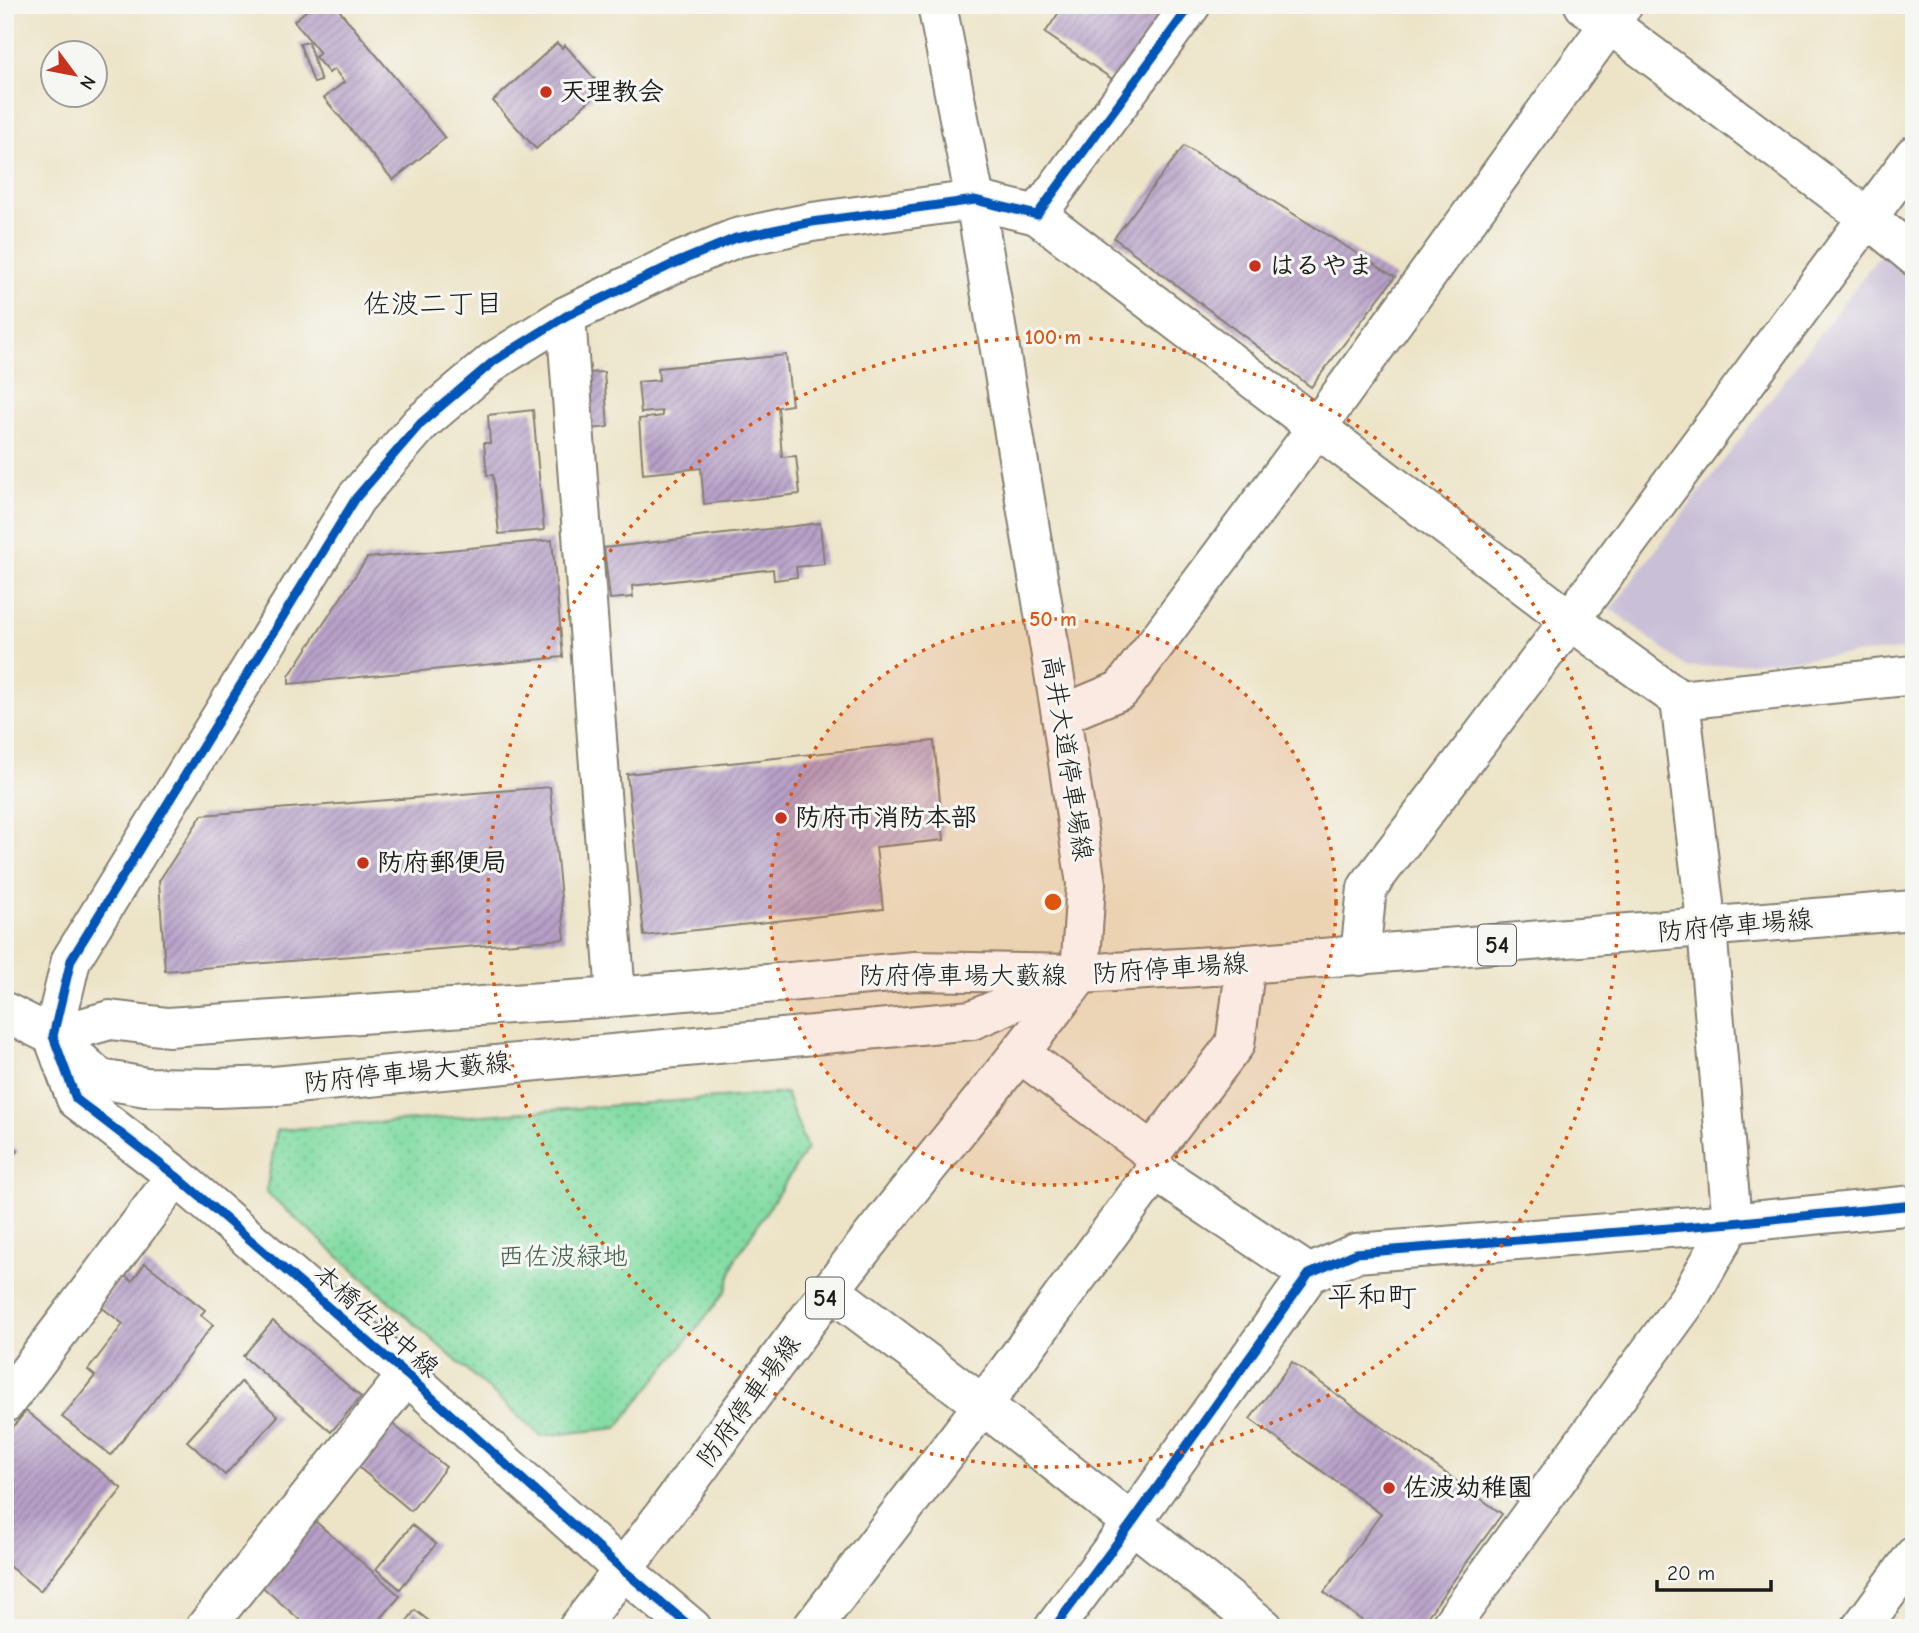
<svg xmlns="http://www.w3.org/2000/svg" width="1919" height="1633" font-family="'Comic Neue','Klee One',sans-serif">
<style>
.industrial{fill:#c9bfd7}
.park{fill:url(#park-dots);stroke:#4e7c5f;stroke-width:2}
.building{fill:url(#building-hatch)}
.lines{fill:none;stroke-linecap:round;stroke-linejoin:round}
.minor-casing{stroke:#848072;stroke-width:42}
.major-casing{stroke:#848072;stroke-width:42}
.minor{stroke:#fff;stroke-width:38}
.major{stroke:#fff;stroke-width:38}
.cycleway-casing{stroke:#f6f6f2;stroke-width:13}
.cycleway{stroke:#0057b8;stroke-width:9}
.ring{fill:none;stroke:#de560d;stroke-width:3.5;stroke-dasharray:3.5 7}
.poi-dot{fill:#c8321e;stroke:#f6f6f2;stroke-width:2.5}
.labels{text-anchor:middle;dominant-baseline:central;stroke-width:6;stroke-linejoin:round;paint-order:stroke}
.shield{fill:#f6f6f2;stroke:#5d5d5c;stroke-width:2}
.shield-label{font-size:24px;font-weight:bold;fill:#1c1c1c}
.poi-label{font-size:26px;font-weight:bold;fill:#1c1c1c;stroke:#f6f6f2;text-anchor:start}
.street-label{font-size:26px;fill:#1c1c1c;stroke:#f6f6f2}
.park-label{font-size:26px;fill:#3f5f4b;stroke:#f6f6f2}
.neighbourhood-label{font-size:28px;fill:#1c1c1c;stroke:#f6f6f2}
.quarter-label{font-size:30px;fill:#1c1c1c;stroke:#f6f6f2}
.centre{fill:#de560d;stroke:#f6f6f2;stroke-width:3.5}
.ring-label{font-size:21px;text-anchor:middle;font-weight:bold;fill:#de560d;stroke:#f6f6f2;stroke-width:6;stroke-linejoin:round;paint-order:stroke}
</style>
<defs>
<pattern id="park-dots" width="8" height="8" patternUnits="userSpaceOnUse" patternTransform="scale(1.75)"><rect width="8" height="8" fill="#81dca2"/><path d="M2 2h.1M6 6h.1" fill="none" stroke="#6fbc8b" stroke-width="1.8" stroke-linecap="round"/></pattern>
<pattern id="building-hatch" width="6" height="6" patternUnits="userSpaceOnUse" patternTransform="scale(1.75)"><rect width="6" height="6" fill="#b8a1c9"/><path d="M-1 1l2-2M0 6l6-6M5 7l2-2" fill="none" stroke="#9582a2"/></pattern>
</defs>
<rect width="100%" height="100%" fill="#f6f6f2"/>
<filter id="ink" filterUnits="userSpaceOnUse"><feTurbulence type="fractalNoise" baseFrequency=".0143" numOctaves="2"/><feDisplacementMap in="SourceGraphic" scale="14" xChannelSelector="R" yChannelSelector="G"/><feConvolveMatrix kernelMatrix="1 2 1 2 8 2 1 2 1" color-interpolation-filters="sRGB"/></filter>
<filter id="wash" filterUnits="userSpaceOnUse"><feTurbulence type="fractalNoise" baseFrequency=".00686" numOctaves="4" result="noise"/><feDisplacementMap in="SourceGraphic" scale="28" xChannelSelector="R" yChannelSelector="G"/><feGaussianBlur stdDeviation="1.57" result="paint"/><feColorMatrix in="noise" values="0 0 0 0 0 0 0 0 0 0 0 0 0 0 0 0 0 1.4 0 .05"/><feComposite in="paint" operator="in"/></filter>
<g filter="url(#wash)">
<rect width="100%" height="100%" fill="#ede4c8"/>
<!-- industrial -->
<path class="industrial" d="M1914 210V649L1688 668 1611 609Z"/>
<!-- park -->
<path class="park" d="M786 1093 807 1149 735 1260 726 1291 617 1428 541 1436 266 1192 277 1130Z"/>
<g id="blocks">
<!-- building -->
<g class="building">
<path d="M313 5H335L445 138 393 180 324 98 344 82 334 69 329 73 315 57 320 53 294 21Z"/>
<path d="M1064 5H1172L1118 83 1045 33Z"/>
<path d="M308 42 321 81 314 83 300 44Z"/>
<path d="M557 43 562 48 565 45 600 85 597 88 600 91 536 149 493 101Z"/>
<path d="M1184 146 1395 277 1311 387 1114 238Z"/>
<path d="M786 355 792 405 778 407 782 457 796 456 800 494 704 504 701 468 643 474 639 419 662 416V411L641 413 638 382 659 380 658 368Z"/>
<path d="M604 372 608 427 592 429 588 373Z"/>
<path d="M533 410 544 530 499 534 493 475H487L484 443H490L488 415Z"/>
<path d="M820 523 824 564 796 567 797 577 774 580 773 569 632 586 633 597 610 599 604 548Z"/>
<path d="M552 540 563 657 289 684V676L367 558Z"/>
<path d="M934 741 944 840 876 847 883 909 644 936 627 774Z"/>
<path d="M550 787 565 939 165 971 159 881 202 815Z"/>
<path d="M5 1141 18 1151 5 1165Z"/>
<path d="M145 1263 205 1310 201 1315 213 1325 111 1455 62 1417 95 1376 88 1370 123 1324 100 1306 124 1275 132 1281Z"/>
<path d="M273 1321 361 1397 331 1432 243 1356Z"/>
<path d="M1292 1362 1502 1514 1419 1628H1372L1324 1592 1381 1514 1250 1419Z"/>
<path d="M241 1382 278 1416 225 1475 187 1441Z"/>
<path d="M26 1411 122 1489 40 1591 5 1563V1437Z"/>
<path d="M390 1422 446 1467 411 1511 355 1464Z"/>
<path d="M314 1520 400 1596 373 1628H309L258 1583Z"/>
<path d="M412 1525 436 1544 400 1589 376 1569Z"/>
<path d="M415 1610 438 1628H402Z"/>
</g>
</g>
</g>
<g filter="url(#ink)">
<use href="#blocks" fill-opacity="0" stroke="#848072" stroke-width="2"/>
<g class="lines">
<defs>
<g id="minor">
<path d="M1584 5 1867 217 1914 256"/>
<path d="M1037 215 1570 620 1680 700 1914 675"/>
<path d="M566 316 616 997"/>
<path d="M1061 715 1121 690 1318 426 1623 5"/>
<path d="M1360 956 1367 888 1570 620 1914 155"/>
<path d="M1021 1054 1152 1152"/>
<path d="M1155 1171 1309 1274"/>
<path d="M830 1290 983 1405 1264 1628"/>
<path d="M5 1403 176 1176"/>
<path d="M205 1628 407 1375"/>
<path d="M692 1628 623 1570 407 1375 176 1176 76 1099 53 1036 71 960 356 498 421 423 494 361 566 316 671 265 736 238 812 222 975 200 1037 215 1191 5"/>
<path d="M812 1628 983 1405 1155 1171 1152 1152 1235 1044 1246 964"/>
<path d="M1054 1628 1131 1524 1309 1274 1356 1253 1732 1223 1914 1205"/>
<path d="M1449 1628 1689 1298 1732 1223 1707 929 1680 700"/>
<path d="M1861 1628 1914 1556"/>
</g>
<g id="major">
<path d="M937 5 975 200 1061 715 1086 884 1080 974"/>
<path d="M5 1012 53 1036 100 1079 146 1087 217 1088 274 1086 972 1020 1068 979"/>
<path d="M53 1036 110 1020 168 1027 616 997 915 971 1080 974 1246 964 1914 910"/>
<path d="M578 1628C665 1518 744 1403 829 1292 911 1184 999 1083 1080 975"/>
</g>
</defs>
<!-- minor casing -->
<use href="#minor" class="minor-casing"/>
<!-- major casing -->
<use href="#major" class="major-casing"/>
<!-- minor -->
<use href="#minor" class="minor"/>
<!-- major -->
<use href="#major" class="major"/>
<defs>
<g id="cycleway">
<path d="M692 1628 623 1570 407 1375 176 1176 76 1099 53 1036 71 960 356 498 421 423 494 361 566 316 671 265 736 238 812 222 975 200 1037 215 1191 5"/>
<path d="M1054 1628 1131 1524 1309 1274 1356 1253 1732 1223 1914 1205"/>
</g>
</defs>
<!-- cycleway casing -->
<use href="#cycleway" class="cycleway-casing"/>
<!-- cycleway -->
<use href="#cycleway" class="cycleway"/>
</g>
</g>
<!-- distance rings -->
<circle cx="1053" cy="902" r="283" fill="#de560d" fill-opacity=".12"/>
<g class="ring">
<circle cx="1053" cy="902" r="283"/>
<circle cx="1053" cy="902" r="565"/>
</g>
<!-- markers -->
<g class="poi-dot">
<circle cx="546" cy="92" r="7"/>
<circle cx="1255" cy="266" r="7"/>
<circle cx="781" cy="818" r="7"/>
<circle cx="363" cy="863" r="7"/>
<circle cx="1389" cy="1488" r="7"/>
</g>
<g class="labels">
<!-- shield labels -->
<g class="shield">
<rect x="1478" y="924.5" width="38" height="41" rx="5"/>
<rect x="806" y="1277.5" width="38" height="41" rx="5"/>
</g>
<g class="shield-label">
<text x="1497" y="945">54</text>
<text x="825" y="1298">54</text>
</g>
<!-- poi labels -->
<g class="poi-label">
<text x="560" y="92">天理教会</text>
<text x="1269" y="266">はるやま</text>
<text x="795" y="818">防府市消防本部</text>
<text x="377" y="863">防府郵便局</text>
<text x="1403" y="1488">佐波幼稚園</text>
</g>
<!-- street labels -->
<g class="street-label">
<text transform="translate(1067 758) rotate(81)">高井大道停車場線</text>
<text transform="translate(1735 926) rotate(-5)">防府停車場線</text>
<text transform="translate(1170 969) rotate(-4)">防府停車場線</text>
<text x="963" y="976">防府停車場大藪線</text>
<text transform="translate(407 1073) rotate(-6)">防府停車場大藪線</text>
<text transform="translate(376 1321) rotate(41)">本橋佐波中線</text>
<text transform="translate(749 1401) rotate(-54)">防府停車場線</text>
</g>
<!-- park labels -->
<g class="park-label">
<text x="563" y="1257">西佐波緑地</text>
</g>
<!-- neighbourhood labels -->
<g class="neighbourhood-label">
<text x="433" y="304">佐波二丁目</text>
</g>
<!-- quarter labels -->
<g class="quarter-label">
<text x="1372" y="1297">平和町</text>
</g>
</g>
<circle cx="1053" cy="902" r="10" class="centre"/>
<g class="ring-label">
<text x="1053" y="344">100 m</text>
<text x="1053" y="626">50 m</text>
</g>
<!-- margin -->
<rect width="1919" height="1633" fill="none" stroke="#f6f6f2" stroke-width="28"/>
<!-- north arrow -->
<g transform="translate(74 74) rotate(122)"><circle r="33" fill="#f6f6f2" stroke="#9f9f9c" stroke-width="2"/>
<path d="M0-5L12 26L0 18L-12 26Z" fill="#c8321e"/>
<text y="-10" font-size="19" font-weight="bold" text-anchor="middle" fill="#1c1c1c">N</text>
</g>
<!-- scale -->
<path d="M1657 1580v10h114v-10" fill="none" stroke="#1c1c1c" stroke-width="3.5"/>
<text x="1667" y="1580" font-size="21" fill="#1c1c1c" stroke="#f6f6f2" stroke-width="5" paint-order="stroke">20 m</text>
</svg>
